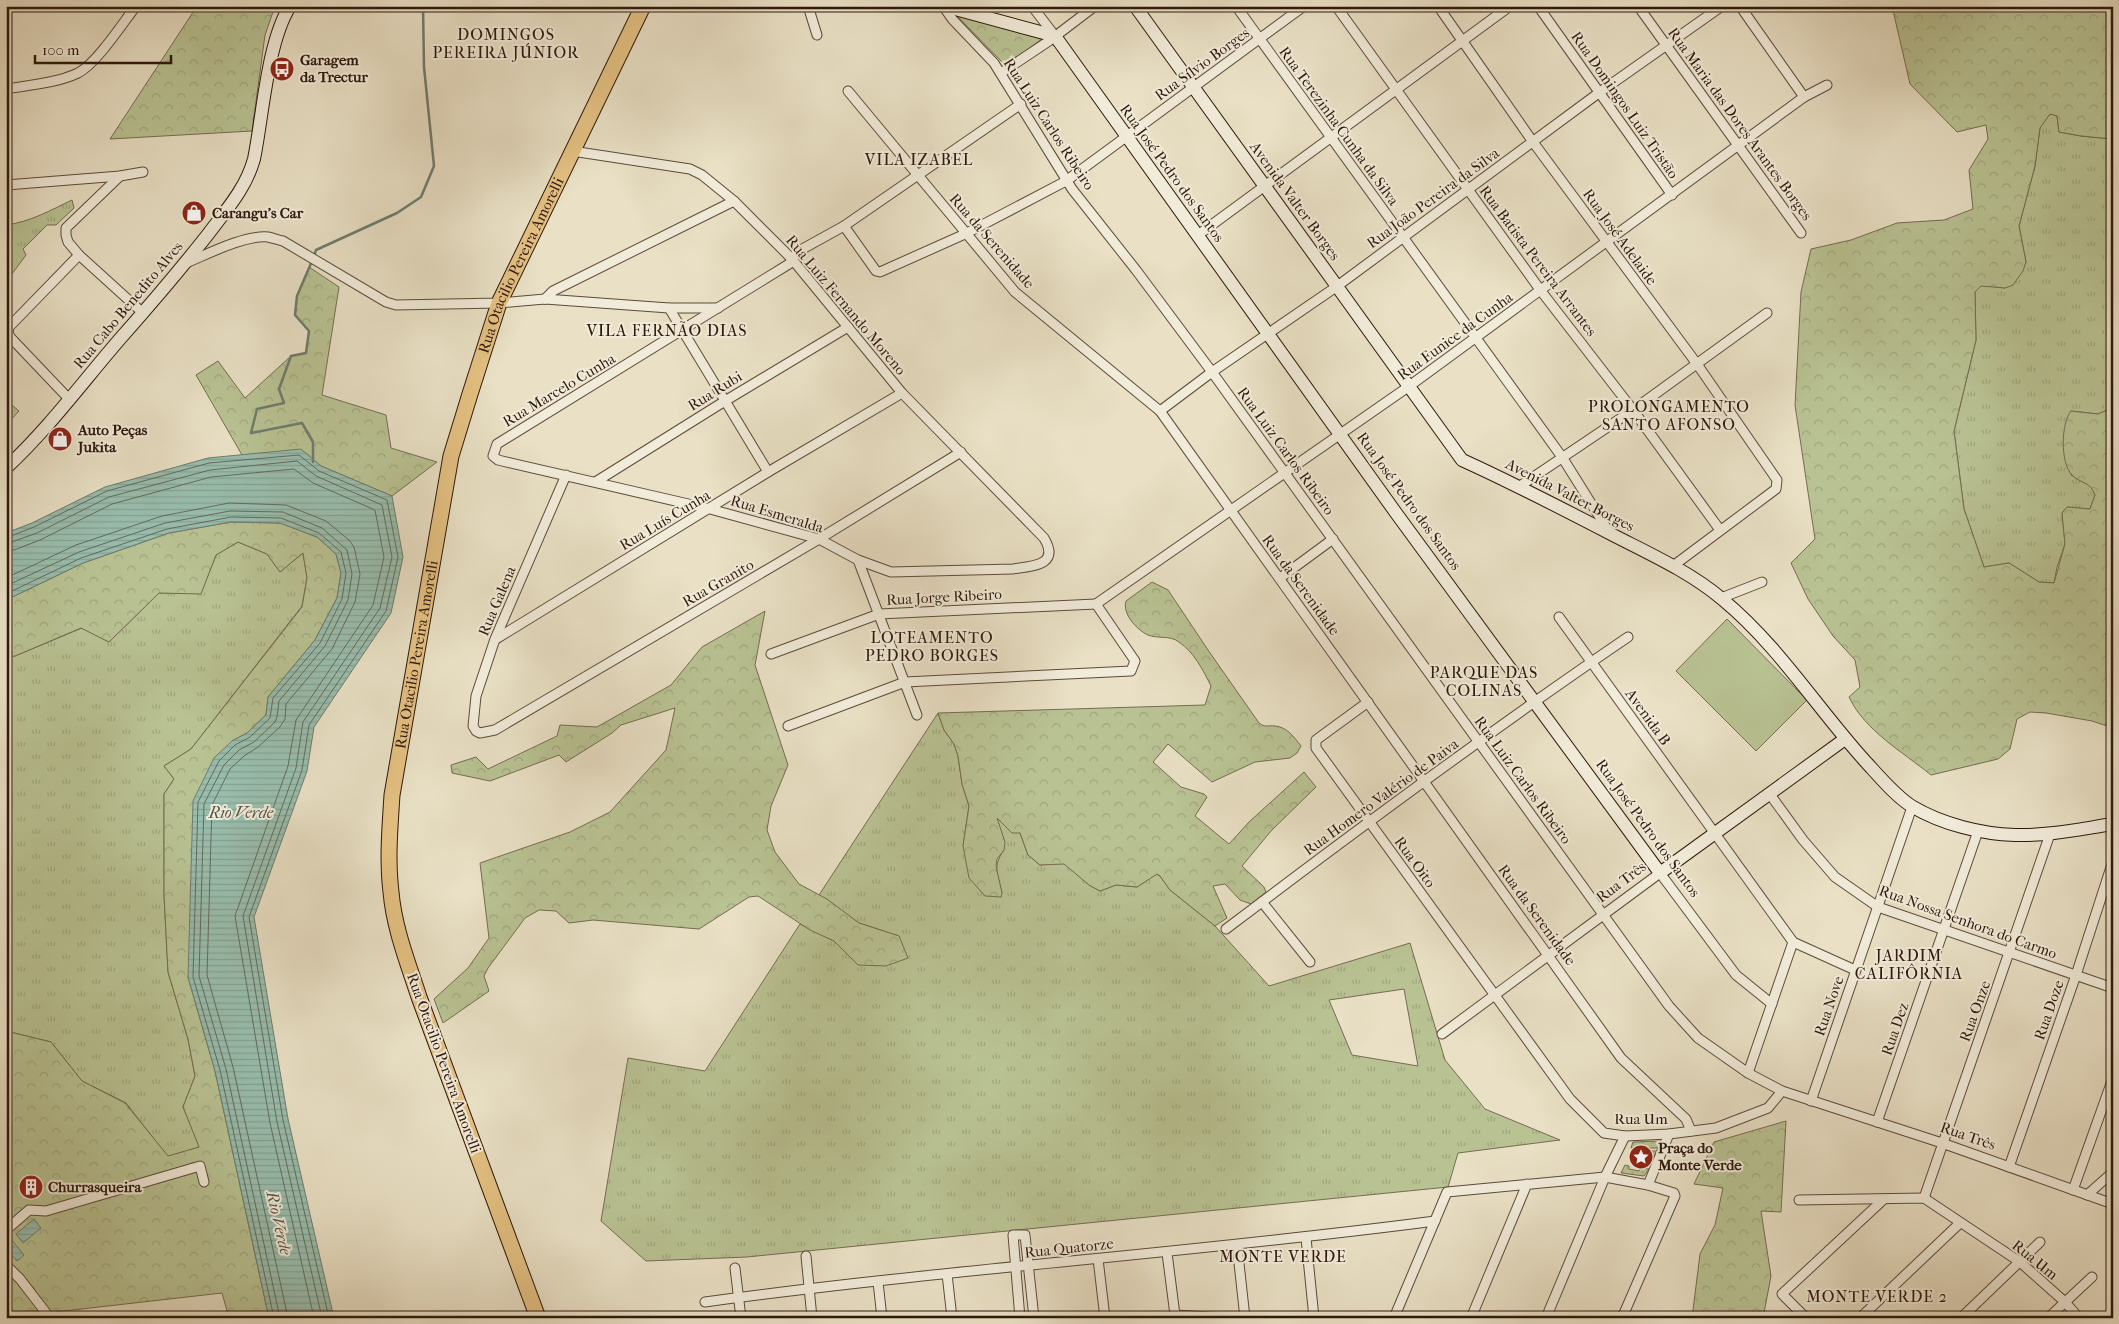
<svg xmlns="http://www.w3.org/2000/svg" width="2119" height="1324" font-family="'IM FELL French Canon',serif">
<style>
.grass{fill:url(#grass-tufts);stroke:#746d50;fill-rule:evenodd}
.forest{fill:url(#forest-crowns);stroke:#746d50}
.garden{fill:url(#garden-dots);stroke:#746d50}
.pitch{fill:#b9c293;stroke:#746d50}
.water{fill:url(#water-rules);stroke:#6e7c6d}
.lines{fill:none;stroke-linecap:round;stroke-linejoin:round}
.shore{stroke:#646b5d;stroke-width:1}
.stream{stroke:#6e7c6d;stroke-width:2.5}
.street-casing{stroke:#5d4a3a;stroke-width:11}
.secondary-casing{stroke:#2e180c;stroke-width:14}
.primary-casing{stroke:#2e180c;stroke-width:17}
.street{stroke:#f1ebd9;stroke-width:9}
.secondary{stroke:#f1ebd9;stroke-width:12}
.primary{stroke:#e4c082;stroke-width:15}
.labels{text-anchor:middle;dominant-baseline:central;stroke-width:4;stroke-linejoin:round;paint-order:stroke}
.poi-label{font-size:15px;font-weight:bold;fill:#2e180c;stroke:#f1ebd9;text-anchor:start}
.street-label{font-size:15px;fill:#2e180c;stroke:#f1ebd9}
.neighbourhood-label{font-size:16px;letter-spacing:1px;fill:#2e180c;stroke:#f1ebd9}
.water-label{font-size:16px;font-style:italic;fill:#535245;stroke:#f1ebd9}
</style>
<defs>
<pattern id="grass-tufts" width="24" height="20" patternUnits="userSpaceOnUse" patternTransform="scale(1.25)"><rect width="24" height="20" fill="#b9c293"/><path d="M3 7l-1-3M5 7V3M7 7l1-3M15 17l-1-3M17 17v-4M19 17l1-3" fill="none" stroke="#9fa67e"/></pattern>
<pattern id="forest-crowns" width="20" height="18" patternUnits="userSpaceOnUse" patternTransform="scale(1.25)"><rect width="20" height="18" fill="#b9c293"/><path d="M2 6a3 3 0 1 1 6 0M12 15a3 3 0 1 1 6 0" fill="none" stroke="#9fa67e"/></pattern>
<pattern id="garden-dots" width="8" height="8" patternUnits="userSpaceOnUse" patternTransform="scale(1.25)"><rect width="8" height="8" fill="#b9c293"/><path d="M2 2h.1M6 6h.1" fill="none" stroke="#9fa67e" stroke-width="1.8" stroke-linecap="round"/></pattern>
<pattern id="water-rules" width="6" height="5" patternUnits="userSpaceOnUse" patternTransform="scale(1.25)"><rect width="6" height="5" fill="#99beae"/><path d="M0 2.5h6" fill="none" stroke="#84a394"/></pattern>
</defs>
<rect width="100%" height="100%" fill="#e9e0c5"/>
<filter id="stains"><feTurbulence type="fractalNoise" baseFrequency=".004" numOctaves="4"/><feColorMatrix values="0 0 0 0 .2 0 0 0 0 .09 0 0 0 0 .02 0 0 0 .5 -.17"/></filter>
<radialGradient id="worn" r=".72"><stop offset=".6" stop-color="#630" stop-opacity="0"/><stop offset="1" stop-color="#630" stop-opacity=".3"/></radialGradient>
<!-- grass -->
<g class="grass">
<path d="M2050 114 2057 116 2059 132 2081 136 2112 139 2113 141V320L2111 332 2113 336V404L2112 408 2098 414 2071 411V475L2092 487 2095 495 2090 509 2067 507 2062 513 2065 544 2057 567 2054 583 2039 582 2009 563 1984 567 1964 509 1954 431 1976 340 1975 292 1981 285 2005 288 2026 262 2019 226 2035 166 2040 127Z"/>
<path d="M72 200 74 208 56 225H47L23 249 26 255 6 282V225C30 222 51 210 72 200Z"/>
<path d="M6 400 19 411 6 425Z"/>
<path d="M238 542 267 554 280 572 303 553 307 578 302 606 191 749 164 766 174 779 164 794V895L168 972 188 1039 195 1076 183 1107 200 1147 168 1157 126 1103 82 1081 51 1042 6 1031V657L15 656 82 628 109 642 159 593H201L216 555Z"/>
<path d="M938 713 944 730 954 744 958 756 962 784 969 806 963 846 1002 893C998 875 992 866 1004 850L996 817 1020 833 1028 855 1040 865 1064 863 1089 885 1100 891 1116 885 1137 887 1156 874 1160 876 1170 890 1215 926 1269 986 1410 943 1445 1060 1485 1109 1560 1140 1458 1153 1448 1187 747 1257 646 1261 601 1221 628 1058 705 1071 800 924 834 941 858 965 899 936 859 923 819 895ZM1404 989 1418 1066 1352 1055 1329 1000Z"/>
</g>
<!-- forest -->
<g class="forest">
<path d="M197 6H275L265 35 252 131 110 139Z"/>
<path d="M1892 6H2113V141L2112 139 2081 136 2059 132 2057 116 2050 114 2040 128 2035 166 2019 226 2026 262 2023 271 2013 285 2005 288 1981 286 1975 292 1976 340 1954 431 1964 509 1984 567 2009 563 2039 582 2054 583 2065 544 2062 513 2067 507 2090 509 2095 495C2090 481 2081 484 2072 475 2060 463 2061 423 2071 411L2098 414 2112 408 2113 404V731L2107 726 2092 721 2046 713 2030 712 2017 719 2010 749 1998 759 1931 775C1903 752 1865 731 1849 697L1860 687 1855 660 1833 636 1808 599 1791 563 1815 539 1795 405 1801 292 1811 249 1851 240 1897 223 1944 220 1973 209 1969 170 1988 139 1986 125 1957 132 1910 84Z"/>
<path d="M956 15 1042 39 1005 65Z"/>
<path d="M309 267 339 287 322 395 386 415 391 448 437 462 392 496 321 466 301 450 242 455 196 375 218 361 245 398 291 356 306 353 309 331 295 315 297 296Z"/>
<path d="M231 522 280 523 317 537 336 554 341 573 337 598 315 640 268 697 266 715 247 733 232 741 188 977 215 1071 269 1318H229L222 1293 55 1312 56 1318H6V1031L51 1042 82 1081 125 1103 168 1156 199 1147 183 1107 195 1076 188 1039 168 972 164 895V794L174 779 164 766 191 749 302 607 307 578 303 553 280 572 267 554 238 542 216 555 201 594 159 593 109 642 81 628 15 656 6 657V600L83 563 169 533Z"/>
<path d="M1152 582 1168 590 1208 650 1259 723C1265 728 1268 725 1275 726 1287 727 1294 737 1301 746L1297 753 1290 758 1255 762 1212 782 1168 744 1153 762 1181 787 1204 794 1207 797 1195 816 1229 844 1249 822 1304 772 1316 787 1271 831 1242 866 1264 887 1266 892 1251 904 1240 900 1225 884 1213 886 1227 918 1215 926 1170 890 1160 876 1157 874 1137 887 1116 885 1100 891 1089 885 1064 864 1040 865 1028 855 1020 833H1012L997 818 1005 842 1004 850 997 859 996 866 1002 893 1001 897 985 896 969 878 963 846 969 806 962 784 958 756 954 744 944 730 938 713 1205 705 1211 686C1203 670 1194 652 1179 642 1170 635 1158 639 1148 635 1137 630 1122 614 1126 601Z"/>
<path d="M765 611 755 665 788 765 771 806 767 830 775 852 799 884 827 899 859 923 899 936 908 958 886 966 858 965 834 941 810 930 758 896 749 897 699 929 593 920 569 923 556 911 539 910 525 918 488 968 484 976 489 991 443 1023 434 999 468 968 489 938 480 863 570 832 610 812 666 750 675 708 621 725 612 733 566 762 559 755 490 781 452 773 451 765 476 757 488 769 557 736 560 725 597 727 671 685 702 647Z"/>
<path d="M1786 1121 1781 1212 1761 1211 1771 1276 1763 1318H1692L1700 1254 1715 1225 1723 1188 1694 1184 1714 1142Z"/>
</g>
<!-- garden -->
<g class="garden">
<path d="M1660 1141 1659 1148H1631L1633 1142Z"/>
<path d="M1646 1151H1657L1649 1166 1641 1164V1154Z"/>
<path d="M1625 1165 1629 1166V1169L1639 1171 1640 1168 1649 1169 1644 1176 1621 1173Z"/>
</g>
<!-- pitch -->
<path class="pitch" d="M1727 619 1807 700 1756 751 1676 671Z"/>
<!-- water -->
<g class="water">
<path d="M301 449 321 466 392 496 403 557 391 613 314 727 307 771 254 917 288 1119 334 1318H269L215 1071 188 977 193 801 214 758 232 741 247 733 266 715 268 697 315 640 337 598 341 573 336 554 317 537 280 523 231 522 169 533 83 563 6 600V533L32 523 105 487 208 458Z"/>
<path d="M34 1219 41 1228 23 1243 16 1234Z"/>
<path d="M11 1239 24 1255 17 1261 6 1248V1242Z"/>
</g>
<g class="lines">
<!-- shore -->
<g class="shore">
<path d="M6 538 34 527 107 491 209 463 299 455 319 471 387 500 398 557 386 611 309 725 302 770 249 917 283 1120 329 1318"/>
<path d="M6 544 37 533 109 497 210 470 297 461 316 476 382 505 392 557 380 608 303 722 296 768 243 916 277 1122 322 1318"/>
<path d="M6 551 14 550 40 540 112 504 211 477 294 469 313 483 375 510 384 557 373 605 296 720 288 766 235 916 270 1123 314 1318"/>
<path d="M6 578 76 545 162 516 229 503 286 505 326 521 349 540 354 547 360 574 355 602 332 649 286 704 285 719 280 727 258 747 244 756 230 769 212 805 207 975 233 1067 288 1318"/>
<path d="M6 586 79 552 165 523 230 511 283 512 322 528 347 550 352 574 348 600 325 646 279 701 277 717 275 722 254 742 239 750 224 765 204 804 199 976 226 1069 280 1318"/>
<path d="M6 594 81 558 167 529 231 517 281 518 319 533 341 552 346 573 342 599 320 643 273 698 270 718 250 737 235 745 219 761 198 802 193 977 220 1070 274 1318"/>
</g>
<!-- stream -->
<g class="stream">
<path d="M314 256 316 250 397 213 421 197 434 166 424 67 423 6"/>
<path d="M312 261 297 296 295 315 309 331 306 353 291 356 279 389 284 403 257 409 251 433 302 423 313 442V462"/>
</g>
<defs>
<g id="street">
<path d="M808 6 817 35"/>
<path d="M943 6 953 20 994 63 1072 189 1136 270 1212 372 1669 1006 1698 1038 1748 1073 1782 1091 1942 1143 2113 1204"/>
<path d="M1032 6 1055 36"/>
<path d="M1236 6 1562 457 1609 532"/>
<path d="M1336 6 1541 291 1633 410 1720 530"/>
<path d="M1438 6 1533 142 1697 364 1777 480 1776 489 1673 566"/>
<path d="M1538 6 1672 195"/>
<path d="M1638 6 1801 233"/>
<path d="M1740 6 1804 97"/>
<path d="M1001 73 1049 41 1095 6"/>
<path d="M6 89C30 85 57 83 78 73 97 63 122 24 136 6"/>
<path d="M848 91 1015 292 1160 411 1621 1058 1686 1119 1691 1131"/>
<path d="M572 151 690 169 702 175 734 201 792 259 902 393 1044 538C1060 565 1034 566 1013 569L891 572 858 560 819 539 710 509 498 460 493 456 497 444 789 264 797 252 844 226 1021 104"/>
<path d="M120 176 66 228V235L68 242 79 255 143 313"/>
<path d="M6 185 120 176 143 172"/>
<path d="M844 226 876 271 880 272 965 234 1066 181 1304 6"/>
<path d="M1198 235 1510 6"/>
<path d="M186 263C208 254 244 235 268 237 273 238 278 240 283 241L386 302 396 305 499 303 545 299 669 308H718"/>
<path d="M545 299 553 291 734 201"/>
<path d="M669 308 768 472"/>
<path d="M69 399 10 337 8 332 9 327 79 255"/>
<path d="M1160 411 1212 372 1336 287 1600 92 1722 6"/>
<path d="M566 475 495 639 476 696 473 726 476 731 480 733 495 730 819 539 961 452"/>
<path d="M597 481 725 401 848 327"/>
<path d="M1520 486 1633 410 1767 313"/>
<path d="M858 560 917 715"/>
<path d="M1280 578 1333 539"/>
<path d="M1721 598 1762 582"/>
<path d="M1096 604 1408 387 1804 97 1827 85"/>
<path d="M1559 617 1793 942 1855 970"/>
<path d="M496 639 768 472 902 393"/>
<path d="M771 654 879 614 1096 604"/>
<path d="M1368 702 1316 740V748L1570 1099 1604 1133 1625 1136 1669 1134 1716 1128 1768 1108 1782 1091"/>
<path d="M788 726 905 682 1131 671 1135 661 1096 604"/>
<path d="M1769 793 1803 840 1835 877 1878 907 2113 988"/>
<path d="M1262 902 1310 962"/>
<path d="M1226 929C1358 829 1491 730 1628 637"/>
<path d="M1442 1034 1660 873 1736 975 1772 1004"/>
<path d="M1748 1073 1793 942"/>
<path d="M1811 1101 1912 807"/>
<path d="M1877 1122 1978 831"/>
<path d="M2009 1167 2076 975 2113 861"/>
<path d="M1648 1185 1669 1134"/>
<path d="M2073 1190 2113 1078"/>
<path d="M2087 1195 2113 1172"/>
<path d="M1924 1198 2050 834"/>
<path d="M1799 1200 1924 1198 2020 1262 2065 1302 2079 1318"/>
<path d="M6 1230 29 1210 46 1211 200 1166 204 1182"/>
<path d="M1306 1238 1314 1318"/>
<path d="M1237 1245 1245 1318"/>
<path d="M1167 1253 1175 1315"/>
<path d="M806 1256 812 1318"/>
<path d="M1098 1259 1105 1318"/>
<path d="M6 1265 20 1279 50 1318"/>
<path d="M735 1268 741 1318"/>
<path d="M947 1274 952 1318"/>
<path d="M878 1282 882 1318"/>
<path d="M705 1302C948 1269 1192 1253 1435 1221"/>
<path d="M1020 1318 1013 1235H1025L1034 1318"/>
<path d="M1171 1318 1175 1315 1225 1318"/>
<path d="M1394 1318 1447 1192 1605 1177 1648 1185 1674 1193 1675 1196 1622 1318"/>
<path d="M1471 1318 1527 1184"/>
<path d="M1546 1318 1605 1177 1625 1136"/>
<path d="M1806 1318 1782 1294 1884 1199"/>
<path d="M1860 1318 1960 1223"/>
<path d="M1961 1318 2040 1242"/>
<path d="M2048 1318 2092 1277"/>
</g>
<g id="secondary">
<path d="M944 6 1055 36 1396 513 1660 873 1845 739"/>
<path d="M1135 6 1462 460C1513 483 1563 509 1613 535 1650 554 1690 572 1722 599 1778 645 1817 708 1865 761 1878 775 1896 797 1913 807 1942 824 1981 834 2015 835 2048 836 2080 829 2113 824"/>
<path d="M6 468C48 429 82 383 119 340 150 305 180 270 209 233 227 209 246 188 254 159 263 115 267 43 290 6"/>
</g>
<g id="primary">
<path id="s1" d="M538 1318 419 997C408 963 394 928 391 892 387 859 390 827 392 795L451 456 470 394 499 303 643 6"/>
</g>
</defs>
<!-- street casing -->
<use href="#street" class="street-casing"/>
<!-- secondary casing -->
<use href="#secondary" class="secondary-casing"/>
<!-- primary casing -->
<use href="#primary" class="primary-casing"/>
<!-- street -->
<use href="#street" class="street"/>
<!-- secondary -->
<use href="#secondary" class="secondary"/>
<!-- primary -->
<use href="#primary" class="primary"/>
</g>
<!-- icons -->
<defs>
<symbol id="bus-disc" viewBox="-11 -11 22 22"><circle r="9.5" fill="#8f2418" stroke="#f1ebd9"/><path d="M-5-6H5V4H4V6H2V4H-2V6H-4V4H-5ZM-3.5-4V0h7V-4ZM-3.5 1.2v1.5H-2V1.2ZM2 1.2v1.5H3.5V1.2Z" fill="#fff"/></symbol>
<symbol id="shop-disc" viewBox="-11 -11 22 22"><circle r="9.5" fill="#8f2418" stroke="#f1ebd9"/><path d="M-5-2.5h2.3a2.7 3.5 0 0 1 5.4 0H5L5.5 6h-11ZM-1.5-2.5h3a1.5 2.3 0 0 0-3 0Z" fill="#fff"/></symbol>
<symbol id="sight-disc" viewBox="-11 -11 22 22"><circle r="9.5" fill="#8f2418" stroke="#f1ebd9"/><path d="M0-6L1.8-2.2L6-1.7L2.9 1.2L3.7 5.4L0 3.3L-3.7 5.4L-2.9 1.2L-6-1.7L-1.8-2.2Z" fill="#fff"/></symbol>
<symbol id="building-disc" viewBox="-11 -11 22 22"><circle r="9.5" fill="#8f2418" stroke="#f1ebd9"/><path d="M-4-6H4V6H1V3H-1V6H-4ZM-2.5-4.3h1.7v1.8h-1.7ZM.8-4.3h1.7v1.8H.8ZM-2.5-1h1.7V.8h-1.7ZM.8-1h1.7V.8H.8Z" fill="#fff"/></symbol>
</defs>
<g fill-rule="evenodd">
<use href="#bus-disc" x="268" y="55" width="28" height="28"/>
<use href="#shop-disc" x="180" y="199" width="28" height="28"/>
<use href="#shop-disc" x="46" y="425" width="28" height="28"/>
<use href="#sight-disc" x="1627" y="1143" width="28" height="28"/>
<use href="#building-disc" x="17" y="1173" width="28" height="28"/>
</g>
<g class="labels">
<!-- poi labels -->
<g class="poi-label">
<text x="300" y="60">Garagem<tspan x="300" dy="17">da Trectur</tspan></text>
<text x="212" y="213">Carangu's Car</text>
<text x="78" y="430">Auto Peças<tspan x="78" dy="17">Jukita</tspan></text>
<text x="1658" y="1148">Praça do<tspan x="1658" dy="17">Monte Verde</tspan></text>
<text x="48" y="1187">Churrasqueira</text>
</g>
<!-- street labels -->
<g class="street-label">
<text transform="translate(1202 64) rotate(-36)">Rua Sílvio Borges</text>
<text transform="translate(1625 105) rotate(55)">Rua Domingos Luiz Tristão</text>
<text transform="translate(1049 124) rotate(57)">Rua Luiz Carlos Ribeiro</text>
<text transform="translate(1740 124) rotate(54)">Rua Maria das Dores Arantes Borges</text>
<text transform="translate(1339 126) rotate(54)">Rua Terezinha Cunha da Silva</text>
<text transform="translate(1172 173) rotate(54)">Rua José Pedro dos Santos</text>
<text transform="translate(1433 198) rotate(-36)">Rua João Pereira da Silva</text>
<text transform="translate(1295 201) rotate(54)">Avenida Valter Borges</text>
<text transform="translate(1620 237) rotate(54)">Rua José Adelaide</text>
<text transform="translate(992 241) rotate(49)">Rua da Serenidade</text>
<text transform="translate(1538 261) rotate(53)">Rua Batista Pereira Arrantes</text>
<text stroke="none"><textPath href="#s1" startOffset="1096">Rua Otacilio Pereira Amorelli</textPath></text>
<text transform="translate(128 305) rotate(-50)">Rua Cabo Benedito Alves</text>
<text transform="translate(846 305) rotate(50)">Rua Luiz Fernando Moreno</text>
<text transform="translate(1455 336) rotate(-36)">Rua Eunice da Cunha</text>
<text transform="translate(559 390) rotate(-31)">Rua Marcelo Cunha</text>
<text transform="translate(715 391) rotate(-32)">Rua Rubi</text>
<text transform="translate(1286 451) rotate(54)">Rua Luiz Carlos Ribeiro</text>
<text transform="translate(1570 495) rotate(27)">Avenida Valter Borges</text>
<text transform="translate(1409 501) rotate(54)">Rua José Pedro dos Santos</text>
<text transform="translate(777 514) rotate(17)">Rua Esmeralda</text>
<text transform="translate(665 520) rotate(-31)">Rua Luís Cunha</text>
<text transform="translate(718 583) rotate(-30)">Rua Granito</text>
<text transform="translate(1301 585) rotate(54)">Rua da Serenidade</text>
<text transform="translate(944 597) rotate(-3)">Rua Jorge Ribeiro</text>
<text transform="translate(497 601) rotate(-67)">Rua Galena</text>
<text stroke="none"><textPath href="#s1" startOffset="691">Rua Otacilio Pereira Amorelli</textPath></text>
<text transform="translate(1648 717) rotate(54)">Avenida B</text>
<text transform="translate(1523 780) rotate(54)">Rua Luiz Carlos Ribeiro</text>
<text transform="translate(1381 797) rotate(-36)">Rua Homero Valério de Paiva</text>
<text transform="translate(1648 828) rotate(54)">Rua José Pedro dos Santos</text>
<text transform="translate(1415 862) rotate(54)">Rua Oito</text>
<text transform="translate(1621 882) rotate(-37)">Rua Três</text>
<text transform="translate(1537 915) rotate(54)">Rua da Serenidade</text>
<text transform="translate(1968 922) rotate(20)">Rua Nossa Senhora do Carmo</text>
<text transform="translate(1829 1006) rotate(-71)">Rua Nove</text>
<text transform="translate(2049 1010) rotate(-71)">Rua Doze</text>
<text transform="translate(1975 1011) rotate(-70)">Rua Onze</text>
<text transform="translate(1895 1029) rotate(-71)">Rua Dez</text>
<text transform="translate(444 1063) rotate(70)">Rua Otacilio Pereira Amorelli</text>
<text x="1641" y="1119">Rua Um</text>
<text transform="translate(1968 1136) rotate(19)">Rua Três</text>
<text transform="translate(1069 1248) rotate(-6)">Rua Quatorze</text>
<text transform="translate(2035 1260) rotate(39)">Rua Um</text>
</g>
<!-- neighbourhood labels -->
<g class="neighbourhood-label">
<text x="506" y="34">DOMINGOS<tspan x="506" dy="18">PEREIRA JÚNIOR</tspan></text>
<text x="919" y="159">VILA IZABEL</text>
<text x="667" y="330">VILA FERNÃO DIAS</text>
<text x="1669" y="406">PROLONGAMENTO<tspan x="1669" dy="18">SANTO AFONSO</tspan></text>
<text x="932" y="637">LOTEAMENTO<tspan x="932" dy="18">PEDRO BORGES</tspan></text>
<text x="1484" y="672">PARQUE DAS<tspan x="1484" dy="18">COLINAS</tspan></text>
<text x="1909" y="955">JARDIM<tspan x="1909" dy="18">CALIFÔRNIA</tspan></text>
<text x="1283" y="1256">MONTE VERDE</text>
<text x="1877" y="1296">MONTE VERDE 2</text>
</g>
<!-- water labels -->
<g class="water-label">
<text x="241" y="812">Rio Verde</text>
<text transform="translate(279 1223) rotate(77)">Rio Verde</text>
</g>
</g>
<!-- margin -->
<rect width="2119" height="1324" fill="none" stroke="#e9e0c5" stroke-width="25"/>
<rect x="8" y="8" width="2104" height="1309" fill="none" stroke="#2e180c" stroke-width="2.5"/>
<rect x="12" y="12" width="2094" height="1299" fill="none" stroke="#2e180c"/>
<!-- scale -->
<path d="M35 55v8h136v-8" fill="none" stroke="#2e180c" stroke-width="2.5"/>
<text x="42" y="55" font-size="15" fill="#2e180c" stroke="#f1ebd9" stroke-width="4" paint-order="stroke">100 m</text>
<rect width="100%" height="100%" filter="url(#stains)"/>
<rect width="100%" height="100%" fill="url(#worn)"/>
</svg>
